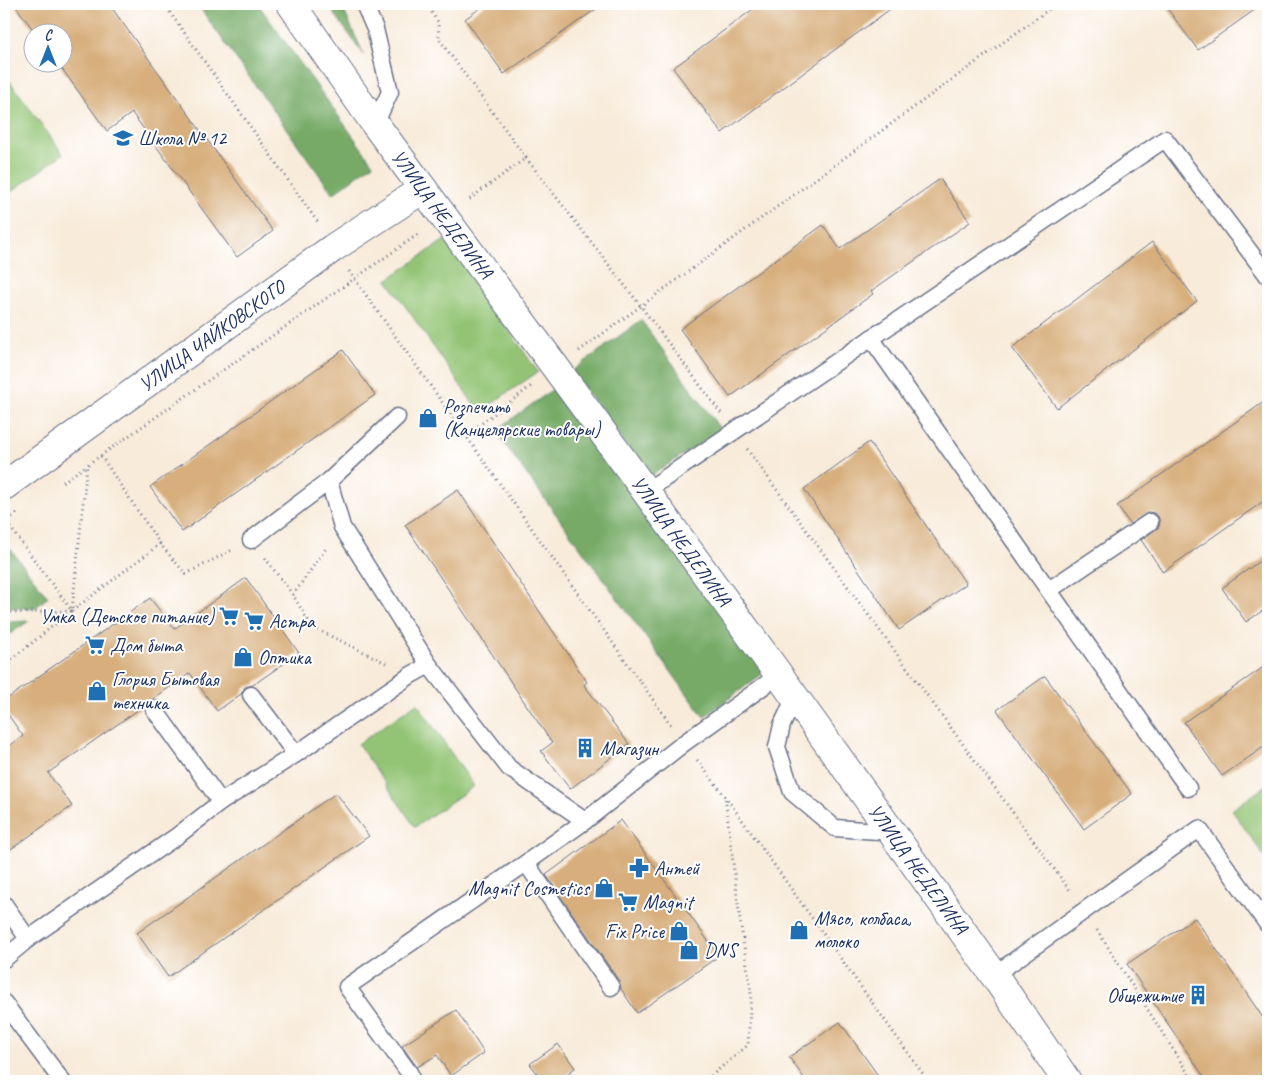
<svg xmlns="http://www.w3.org/2000/svg" width="1272" height="1085" font-family="Caveat,sans-serif">
<style>
.green{fill:#93c475;stroke:#577a6a}
.forest{fill:#76aa66;stroke:#486c62}
.building{fill:#d7ae7c}
.lines{fill:none;stroke-linecap:round;stroke-linejoin:round}
.service-casing{stroke:#687189;stroke-width:19}
.minor-casing{stroke:#687189;stroke-width:30}
.tertiary-casing{stroke:#687189;stroke-width:30}
.path{stroke:#687189;stroke-width:3;stroke-dasharray:1 4;stroke-linecap:butt}
.service{stroke:#fff;stroke-width:16}
.minor{stroke:#fff;stroke-width:28}
.tertiary{stroke:#fff;stroke-width:28}
.labels{text-anchor:middle;dominant-baseline:central;stroke-width:4;stroke-linejoin:round;paint-order:stroke}
.poi-label{font-size:20px;fill:#1b2f5e;stroke:#fff;text-anchor:start}
.street-label{font-size:20px;fill:#1b2f5e;stroke:#fff}
</style>
<rect width="100%" height="100%" fill="#fff"/>
<filter id="ink" filterUnits="userSpaceOnUse"><feTurbulence type="fractalNoise" baseFrequency=".02" numOctaves="2"/><feDisplacementMap in="SourceGraphic" scale="10" xChannelSelector="R" yChannelSelector="G"/><feConvolveMatrix kernelMatrix="1 2 1 2 8 2 1 2 1" color-interpolation-filters="sRGB"/></filter>
<filter id="wash" filterUnits="userSpaceOnUse"><feTurbulence type="fractalNoise" baseFrequency=".0096" numOctaves="4" result="noise"/><feDisplacementMap in="SourceGraphic" scale="20" xChannelSelector="R" yChannelSelector="G"/><feGaussianBlur stdDeviation="1.12" result="paint"/><feColorMatrix in="noise" values="0 0 0 0 0 0 0 0 0 0 0 0 0 0 0 0 0 1.4 0 .05"/><feComposite in="paint" operator="in"/></filter>
<g filter="url(#wash)">
<rect width="100%" height="100%" fill="#f8ebda"/>
<!-- green -->
<g class="green">
<path d="M4 73 63 154 4 197Z"/>
<path d="M446 239 538 372 479 412 387 280Z"/>
<path d="M417 703 474 786 415 827 358 744Z"/>
<path d="M1268 784V862L1232 810Z"/>
</g>
<!-- forest -->
<g class="forest">
<path d="M197 4H258L373 164 333 194Z"/>
<path d="M327 4H341L364 55Z"/>
<path d="M641 320 721 430 649 477 572 371Z"/>
<path d="M556 387 765 672 704 717 495 431Z"/>
<path d="M4 541 48 597 35 608H4Z"/>
<path d="M29 621 4 638V622Z"/>
</g>
<g id="blocks">
<!-- building -->
<g class="building">
<path d="M14 4H109L273 231 237 257 132 113 107 131 57 62H62V32H35Z"/>
<path d="M486 4H603L504 74 465 19Z"/>
<path d="M760 4H897L722 133 673 68Z"/>
<path d="M1164 4H1263L1198 50Z"/>
<path d="M940 179 970 222 871 291 873 294 730 397 680 329 823 225 840 249Z"/>
<path d="M1152 242 1197 301 1057 408 1012 348Z"/>
<path d="M343 350 375 395 182 532 150 487Z"/>
<path d="M1268 399V498L1163 572 1141 540 1159 527 1160 522 1158 516 1154 513 1149 512 1130 524 1117 506Z"/>
<path d="M869 442 966 584 899 630 804 489Z"/>
<path d="M458 490 587 682 584 685 629 744 570 789 541 751 552 743 405 525Z"/>
<path d="M1268 555V607L1246 622 1222 588Z"/>
<path d="M246 578 299 653 253 685 245 687 241 694 217 711 190 673 153 699 149 701 145 705 48 773 72 806 4 854V749L23 736 4 709V701L150 598 174 629Z"/>
<path d="M1268 664V744L1222 776 1184 722Z"/>
<path d="M1045 676 1132 794 1084 829 997 710Z"/>
<path d="M336 793 369 836 168 977 137 933Z"/>
<path d="M621 820 719 956 637 1013 621 989 619 981 546 875Z"/>
<path d="M1195 918 1268 1025V1070L1252 1081H1207L1127 964Z"/>
<path d="M456 1010 484 1053 451 1076 437 1055 417 1067 402 1046Z"/>
<path d="M840 1022 882 1081H806L789 1057Z"/>
<path d="M558 1044 575 1068 557 1081H543L530 1064Z"/>
</g>
</g>
</g>
<g filter="url(#ink)">
<use href="#blocks" fill-opacity="0" stroke="#687189" stroke-width="1"/>
<g class="lines">
<defs>
<g id="service">
<path d="M364 4 375 29 390 92 375 124"/>
<path d="M871 338 1188 788"/>
<path d="M329 481 397 417"/>
<path d="M646 491 1165 139 1268 276"/>
<path d="M251 540 329 481 342 527 429 665"/>
<path d="M1049 590 1150 522"/>
<path d="M251 695 296 754"/>
<path d="M795 697 782 725 777 747 792 792 835 828 892 832"/>
<path d="M154 709 221 802"/>
<path d="M526 863 611 987"/>
<path d="M4 904 28 939"/>
<path d="M4 959 28 939 177 836 221 802 296 754 411 675 429 665 509 768 585 821"/>
<path d="M994 975 1199 829 1268 925"/>
<path d="M4 1003 62 1081"/>
<path d="M410 1074 347 987 526 863 585 821 684 743 779 675"/>
</g>
<path id="minor" d="M4 486 333 248 423 189"/>
<path id="tertiary" d="M291 4 375 124 556 368 779 675 994 975 1067 1081"/>
</defs>
<!-- service casing -->
<use href="#service" class="service-casing"/>
<!-- minor casing -->
<use href="#minor" class="minor-casing"/>
<!-- tertiary casing -->
<use href="#tertiary" class="tertiary-casing"/>
<!-- path -->
<g class="path">
<path d="M164 4 319 224"/>
<path d="M426 4 438 22 439 39 526 158 467 201"/>
<path d="M526 158 640 305 721 413"/>
<path d="M349 271 671 725"/>
<path d="M579 351 1056 4"/>
<path d="M466 435 534 384"/>
<path d="M747 449 1071 892"/>
<path d="M101 456 160 544"/>
<path d="M63 482 87 465"/>
<path d="M4 519 72 611 4 613"/>
<path d="M4 523 19 512"/>
<path d="M265 558 293 595 312 627 388 664"/>
<path d="M293 595 327 547"/>
<path d="M72 611 160 544 186 574 232 550"/>
<path d="M4 665 72 611 87 465 420 233"/>
<path d="M697 760 725 796 928 1081"/>
<path d="M1097 930 1193 1081"/>
<path d="M711 1081V1076L748 1045 751 992 740 920 725 796"/>
</g>
<!-- service -->
<use href="#service" class="service"/>
<!-- minor -->
<use href="#minor" class="minor"/>
<!-- tertiary -->
<use href="#tertiary" class="tertiary"/>
</g>
</g>
<!-- icons -->
<defs>
<symbol id="school-bare" viewBox="-9 -9 18 18"><path d="M0-5L7-2L0 1L-7-2ZM-4 1L0 2.5L4 1V4Q0 6-4 4Z" fill="#1f6fb2" stroke="#fff" stroke-width="2.5" paint-order="stroke"/></symbol>
<symbol id="shop-bare" viewBox="-9 -9 18 18"><path d="M-5-2.5h2.3a2.7 3.5 0 0 1 5.4 0H5L5.5 6h-11ZM-1.5-2.5h3a1.5 2.3 0 0 0-3 0Z" fill="#1f6fb2" stroke="#fff" stroke-width="2.5" paint-order="stroke"/></symbol>
<symbol id="supermarket-bare" viewBox="-9 -9 18 18"><path d="M-6-5.5h2.5l.6 2H6L4.5 2H-2.5L-4.4-4H-6ZM-1.5 3.2a1.3 1.3 0 1 0 .1 0ZM3 3.2a1.3 1.3 0 1 0 .1 0Z" fill="#1f6fb2" stroke="#fff" stroke-width="2.5" paint-order="stroke"/></symbol>
<symbol id="building-bare" viewBox="-9 -9 18 18"><path d="M-4-6H4V6H1V3H-1V6H-4ZM-2.5-4.3h1.7v1.8h-1.7ZM.8-4.3h1.7v1.8H.8ZM-2.5-1h1.7V.8h-1.7ZM.8-1h1.7V.8H.8Z" fill="#1f6fb2" stroke="#fff" stroke-width="2.5" paint-order="stroke"/></symbol>
<symbol id="pharmacy-bare" viewBox="-9 -9 18 18"><path d="M-2-6h4v4h4v4h-4v4h-4v-4h-4v-4h4Z" fill="#1f6fb2" stroke="#fff" stroke-width="2.5" paint-order="stroke"/></symbol>
</defs>
<g fill-rule="evenodd">
<use href="#school-bare" x="109" y="124" width="28" height="28"/>
<use href="#shop-bare" x="414" y="404" width="28" height="28"/>
<use href="#supermarket-bare" x="215" y="602" width="28" height="28"/>
<use href="#supermarket-bare" x="240" y="607" width="28" height="28"/>
<use href="#supermarket-bare" x="81" y="631" width="28" height="28"/>
<use href="#shop-bare" x="229" y="643" width="28" height="28"/>
<use href="#shop-bare" x="83" y="677" width="28" height="28"/>
<use href="#building-bare" x="571" y="734" width="28" height="28"/>
<use href="#pharmacy-bare" x="625" y="854" width="28" height="28"/>
<use href="#shop-bare" x="590" y="874" width="28" height="28"/>
<use href="#supermarket-bare" x="614" y="888" width="28" height="28"/>
<use href="#shop-bare" x="785" y="916" width="28" height="28"/>
<use href="#shop-bare" x="665" y="917" width="28" height="28"/>
<use href="#shop-bare" x="675" y="936" width="28" height="28"/>
<use href="#building-bare" x="1184" y="981" width="28" height="28"/>
</g>
<g class="labels">
<!-- poi labels -->
<g class="poi-label">
<text x="138" y="138">Школа № 12</text>
<text x="443" y="406">Розпечать<tspan x="443" dy="23">(Канцелярские товары)</tspan></text>
<text x="214" y="616" text-anchor="end">Умка (Детское питание)</text>
<text x="269" y="621">Астра</text>
<text x="110" y="645">Дом быта</text>
<text x="258" y="657">Оптика</text>
<text x="112" y="679">Глория Бытовая<tspan x="112" dy="23">техника</tspan></text>
<text x="600" y="748">Магазин</text>
<text x="654" y="868">Антей</text>
<text x="589" y="888" text-anchor="end">Magnit Cosmetics</text>
<text x="643" y="902">Magnit</text>
<text x="814" y="918">Мясо, колбаса,<tspan x="814" dy="23">молоко</tspan></text>
<text x="664" y="931" text-anchor="end">Fix Price</text>
<text x="704" y="950">DNS</text>
<text x="1183" y="995" text-anchor="end">Общежитие</text>
</g>
<!-- street labels -->
<g class="street-label">
<text transform="translate(442 214) rotate(53)">УЛИЦА НЕДЕЛИНА</text>
<text transform="translate(212 336) rotate(-36)">УЛИЦА ЧАЙКОВСКОГО</text>
<text transform="translate(681 541) rotate(54)">УЛИЦА НЕДЕЛИНА</text>
<text transform="translate(918 869) rotate(54)">УЛИЦА НЕДЕЛИНА</text>
</g>
</g>
<!-- margin -->
<rect width="1272" height="1085" fill="none" stroke="#fff" stroke-width="20"/>
<!-- north arrow -->
<g transform="translate(48 48)"><circle r="24" fill="#ffffff" stroke="#a4acbf"/>
<path d="M0-4L9 19L0 12L-9 19Z" fill="#1f6fb2"/>
<text y="-8" font-size="14" font-weight="bold" text-anchor="middle" fill="#1b2f5e">С</text>
</g>
</svg>
